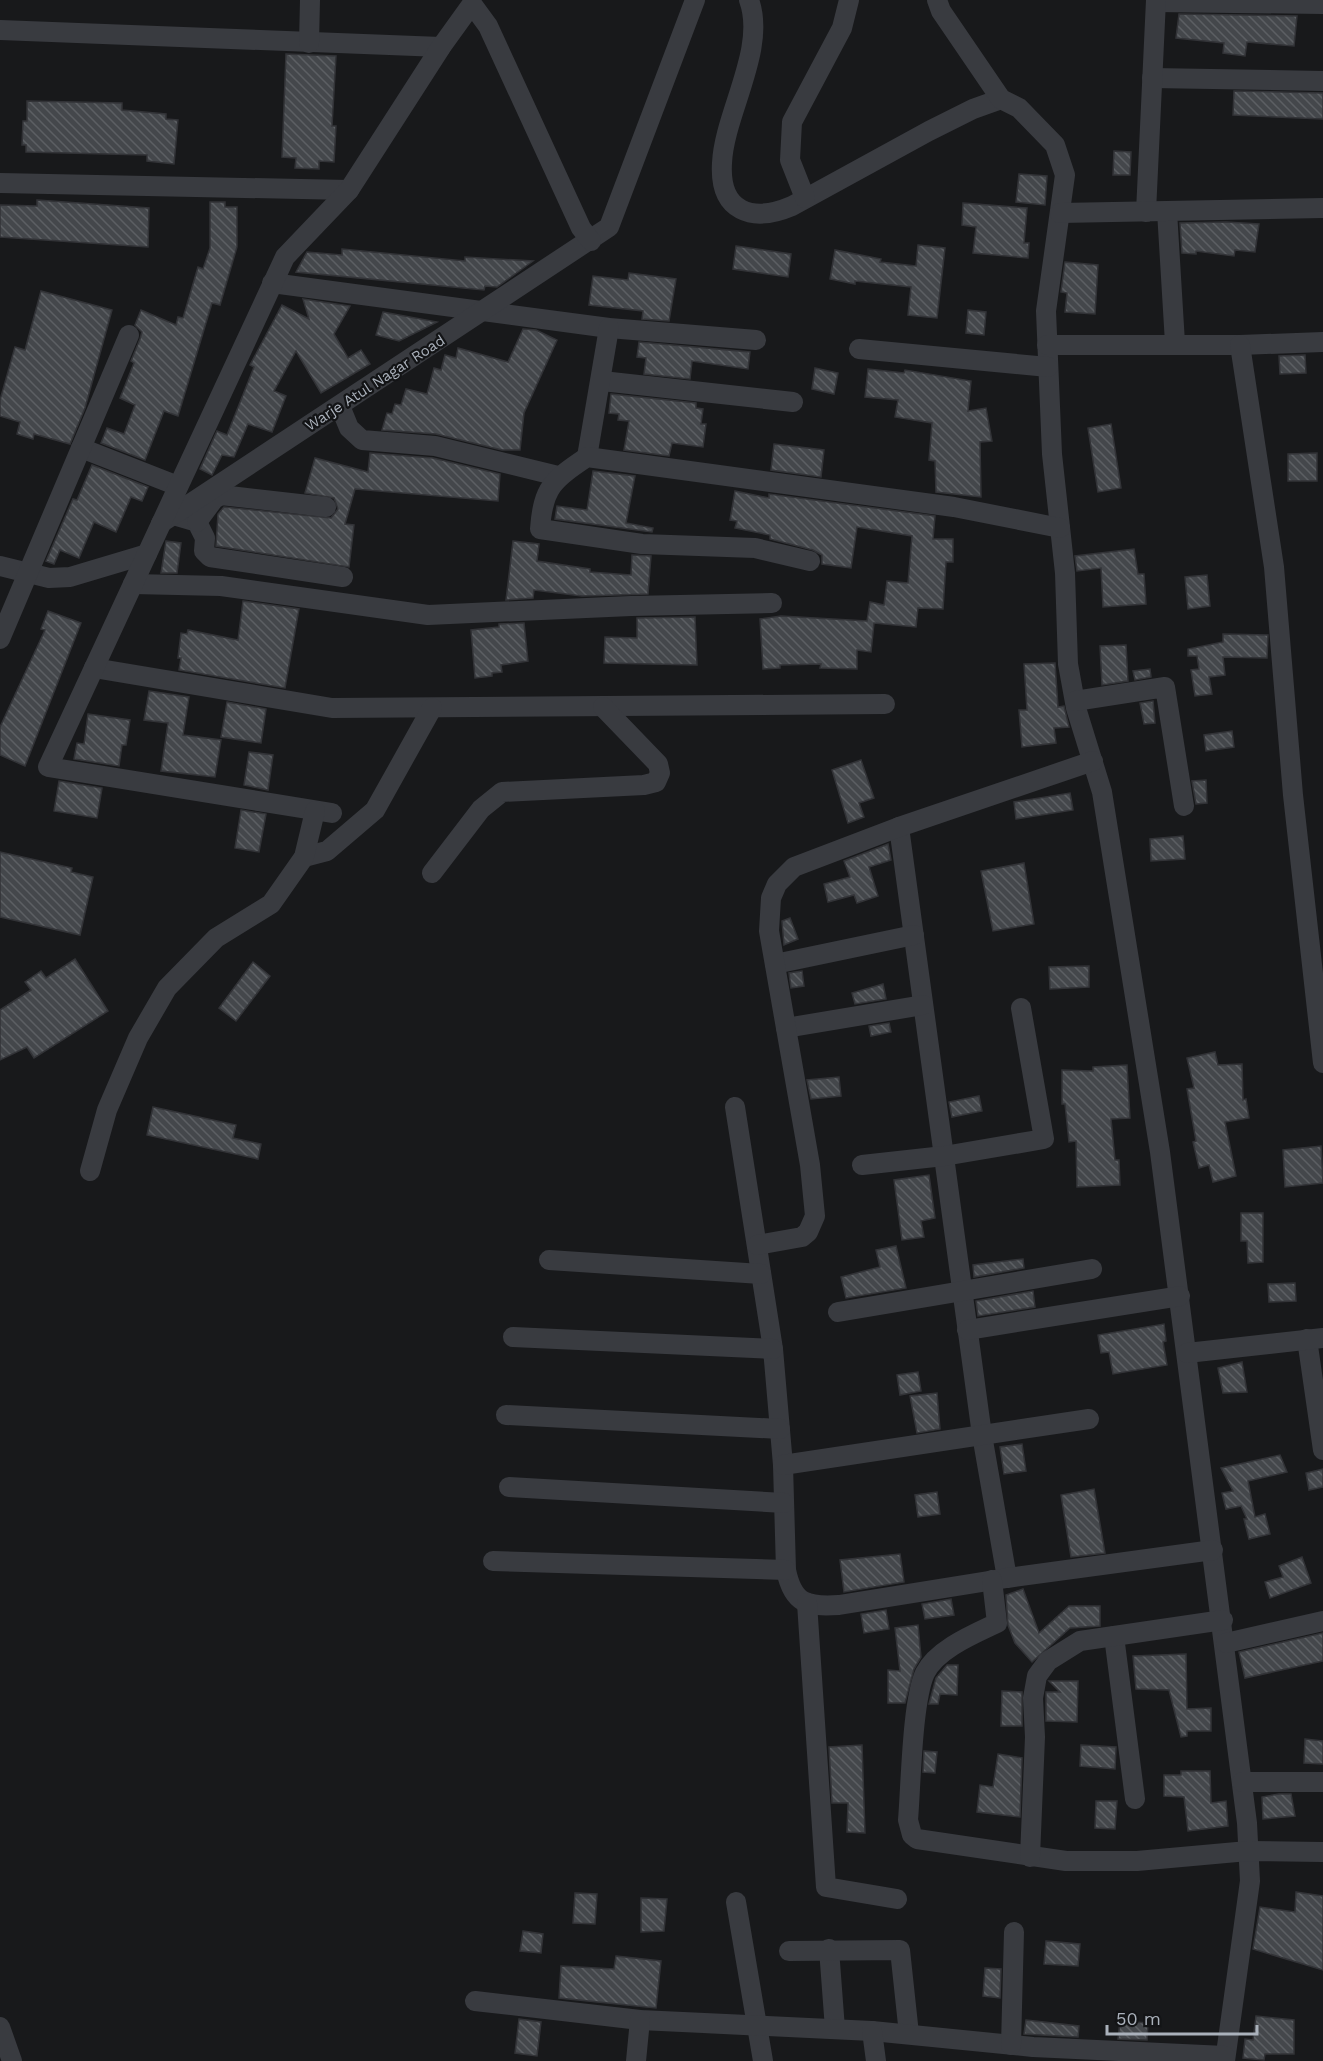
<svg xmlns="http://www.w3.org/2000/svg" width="1323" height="2061" font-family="'Work Sans',sans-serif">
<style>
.building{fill:url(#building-back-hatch);stroke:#323337;stroke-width:1.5}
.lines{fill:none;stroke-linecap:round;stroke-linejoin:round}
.minor{stroke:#393b40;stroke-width:20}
.labels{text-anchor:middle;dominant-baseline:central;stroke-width:4.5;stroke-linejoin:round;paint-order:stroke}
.street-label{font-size:15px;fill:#aab1bb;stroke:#131416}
</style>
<defs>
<pattern id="building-back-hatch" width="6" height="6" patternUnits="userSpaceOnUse" patternTransform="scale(1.5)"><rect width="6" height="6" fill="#44474b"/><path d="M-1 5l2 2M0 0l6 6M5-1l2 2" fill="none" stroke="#5c5f63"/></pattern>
</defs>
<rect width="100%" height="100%" fill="#18191b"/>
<!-- building -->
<g class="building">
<path d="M1179 14 1297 16 1294 46 1247 42 1245 56 1223 53 1224 43 1176 38Z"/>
<path d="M286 54 336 56 332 126H336L334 162 319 161V169L295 168 296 158 282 157Z"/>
<path d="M1234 91 1323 93V119L1233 115Z"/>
<path d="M27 101 122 103V110L166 114V119L178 120 174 164 147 161V155L26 152V145H22L23 121H27Z"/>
<path d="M1114 151 1131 152 1130 175H1113Z"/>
<path d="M1019 174 1047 176 1045 205 1016 202Z"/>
<path d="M37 200 149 208 148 247 0 237V205L37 206Z"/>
<path d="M210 202H225V207H237V247L220 305 212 303 178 416 164 411 145 460 101 443 107 428 124 434 135 405 120 398 134 363 131 361 140 339 142 332 135 325 141 310 176 325 178 317 183 318 198 267 203 269 210 248Z"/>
<path d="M963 203 1027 208 1024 243H1029L1028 258 973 253 976 227 962 225Z"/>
<path d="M1226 222 1259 224 1255 252 1235 250 1234 256 1196 251V254L1182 253 1180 223Z"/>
<path d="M918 245 945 248 937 318 908 315 911 287 855 281V284L830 279 835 250 881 259 880 262 916 266Z"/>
<path d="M736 246 791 254 788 277 733 269Z"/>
<path d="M342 249 465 261V257L533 261 497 287 485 286 484 290 296 272 307 252 342 255Z"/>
<path d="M1065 262 1098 265 1095 314 1065 312 1067 293 1061 292Z"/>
<path d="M629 273 676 279 669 321 642 319 643 311 589 305 593 276 628 280Z"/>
<path d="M41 291 112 310 85 408 70 444 34 434 33 439 17 434 20 422 0 416V400L15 347 25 350Z"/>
<path d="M303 299 350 306 334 334 348 358 361 350 370 364 321 393 296 351 274 391 286 396 272 432 248 424 234 457 222 455 212 475 200 469 217 431 227 435 254 367 250 365 282 305 309 319Z"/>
<path d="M968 310 986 312 984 335 966 333Z"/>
<path d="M383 312 437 322 399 341 376 335Z"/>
<path d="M523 329 536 330 557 340 524 413 520 450H502L436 434 382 430 387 413 392 414 395 404 401 405 406 389 427 394 434 368 441 370 445 355 456 358 458 348 508 362Z"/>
<path d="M639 342 750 352 748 369 692 361 690 379 644 374 646 358 637 357Z"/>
<path d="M1305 355 1306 373 1280 374 1279 356Z"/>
<path d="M815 368 838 373 834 394 812 389Z"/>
<path d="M868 369 904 373 905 370 971 381 968 411 986 408 992 441 980 442 981 497 936 492 935 461 929 460 932 423 895 417 898 400 865 397Z"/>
<path d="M611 394 696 403V408L703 409 701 424H706L703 447 672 443 669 456 624 450 629 421 618 420 619 414 609 413Z"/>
<path d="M1111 424 1121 488 1098 492 1088 428Z"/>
<path d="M774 444 824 450 821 477 771 470Z"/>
<path d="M370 453 433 458 500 474 498 501 355 489 345 524 354 525 349 567 216 546 218 514 224 507 331 518 338 509 334 498 305 493 315 458 368 472Z"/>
<path d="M1317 453V481H1288V454Z"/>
<path d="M92 465 148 487 142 501 131 497 116 532 94 522 79 558 60 550 54 564 46 561 73 499 77 500Z"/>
<path d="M593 471 635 476 626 523 653 528 652 532 555 519 557 506 587 510Z"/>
<path d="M735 491 769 498V494L935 516 933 539H953V562H946L943 609 918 608 916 627 874 623 871 652 857 650V669L820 668 821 664 780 665V668L763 669 760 619 781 616 867 621 870 602 884 605 887 581 908 583 912 536 857 527 851 568 822 564V555L813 550 770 539V535L735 528 737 521 730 520Z"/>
<path d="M166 541 181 543 177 573H161Z"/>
<path d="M513 541 539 544 537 561 590 569V572L631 575 632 555 651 556 648 594 582 596 534 590 533 598 506 600Z"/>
<path d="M1134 549 1138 574H1144L1146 604 1103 607 1101 568 1077 571 1075 556Z"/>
<path d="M1207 575 1210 606 1188 609 1185 577Z"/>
<path d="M243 601 299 609 285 688 179 670 181 658H178L181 633 187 634 188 630 238 640Z"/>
<path d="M48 611 81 623 25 766 0 755V727L45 630 41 629Z"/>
<path d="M695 617 697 665 604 663 605 637 637 638V618Z"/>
<path d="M524 623 528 661 501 665 502 672 492 673V676L475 678 471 630 499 627V624Z"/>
<path d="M1223 634 1268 635 1267 658 1223 657 1225 675 1209 677 1212 694 1195 696 1191 670 1199 669 1197 656H1188V649L1223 642Z"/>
<path d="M1126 645 1128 681 1102 685 1100 646Z"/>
<path d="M1055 663 1058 707 1064 706 1069 727 1054 728 1056 743 1022 747 1019 710H1027L1024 664Z"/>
<path d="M1150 669 1151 677 1135 680 1133 671Z"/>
<path d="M149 691 189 697 183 735 221 740 215 777 161 771 168 723 144 720Z"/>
<path d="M1153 701 1155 723 1144 724 1140 703Z"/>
<path d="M227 702 266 709 261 743 221 737Z"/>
<path d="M88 714 130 720 126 745H122L119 766 74 759 77 743 84 744Z"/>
<path d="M1232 731 1234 747 1206 751 1204 735Z"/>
<path d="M249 752 273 755 268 790 244 785Z"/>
<path d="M861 760 874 798 859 803 864 817 848 823 832 770Z"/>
<path d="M1206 780 1207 803 1196 804 1192 781Z"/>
<path d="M59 781 102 788 97 818 54 811Z"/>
<path d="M1070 793 1073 810 1016 819 1014 802Z"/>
<path d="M241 810 266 814 259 852 235 848Z"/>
<path d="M1183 836 1185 859 1151 861 1150 839Z"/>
<path d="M888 844 891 860 869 867 878 896 857 903 854 895 828 902 824 884 850 877 844 861Z"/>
<path d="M0 852 72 868 71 872 93 877 80 935 0 917Z"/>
<path d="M1024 863 1034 924 993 931 981 871Z"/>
<path d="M790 918 798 939 784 945 782 921Z"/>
<path d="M75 959 108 1011 34 1058 27 1047 0 1060V1010L31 990 25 982 41 971 46 978Z"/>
<path d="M253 962 270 976 236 1021 219 1008Z"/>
<path d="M1089 966V987L1050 989 1049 967Z"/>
<path d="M802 971 804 986 791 988 789 973Z"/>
<path d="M883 984 886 999 855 1004 852 993Z"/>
<path d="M889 1023 891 1032 871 1036 869 1026Z"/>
<path d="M1215 1052 1218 1065 1242 1064 1243 1100 1246 1099 1249 1118 1225 1122 1236 1176 1213 1182 1209 1165 1199 1168 1193 1142 1196 1141 1187 1089 1194 1088 1187 1058Z"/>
<path d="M1127 1065 1130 1118 1111 1119 1115 1160H1119L1120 1185 1077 1187 1076 1141 1069 1142 1065 1104H1062V1070L1093 1071V1067Z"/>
<path d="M839 1077 841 1096 811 1099 807 1080Z"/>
<path d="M979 1096 982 1111 952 1117 949 1102Z"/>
<path d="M153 1107 236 1125 233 1138 261 1144 258 1159 147 1135Z"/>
<path d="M1321 1146 1323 1183 1285 1187 1283 1150Z"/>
<path d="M929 1175 935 1218 921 1221 924 1237 902 1240 894 1180Z"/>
<path d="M1241 1213H1263V1262L1248 1263 1247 1241H1241Z"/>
<path d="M896 1246 906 1288 846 1298 841 1277 880 1267 876 1250Z"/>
<path d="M1023 1259 1024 1268 974 1277 973 1265Z"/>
<path d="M1295 1283 1296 1301 1269 1302 1268 1284Z"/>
<path d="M1033 1291 1035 1307 978 1316 976 1301Z"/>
<path d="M1164 1324 1166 1341 1163 1342 1167 1365 1113 1374 1109 1352 1101 1353 1098 1335Z"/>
<path d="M1242 1362 1247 1392 1223 1393 1218 1368Z"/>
<path d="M918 1372 921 1391 900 1395 897 1375Z"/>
<path d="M937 1393 940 1429 917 1433 910 1396Z"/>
<path d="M1022 1444 1026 1471 1004 1474 1000 1447Z"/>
<path d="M1280 1455 1287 1472 1248 1481 1255 1517 1265 1514 1270 1534 1249 1539 1244 1519H1247L1241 1506 1226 1509 1222 1493 1233 1491 1221 1468Z"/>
<path d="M1323 1469V1487L1309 1490 1306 1473Z"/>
<path d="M1094 1489 1105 1553 1071 1557 1061 1495Z"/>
<path d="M937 1492 940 1514 918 1517 915 1495Z"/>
<path d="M900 1554 904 1582 844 1592 840 1560Z"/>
<path d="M1302 1557 1311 1583 1270 1598 1265 1582 1283 1577 1279 1566Z"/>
<path d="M1023 1589 1039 1633 1069 1606H1100V1626L1070 1628 1032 1662 1015 1643 1008 1625 1006 1595Z"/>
<path d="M951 1599 954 1615 925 1619 922 1604Z"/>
<path d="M886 1610 889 1629 864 1633 861 1614Z"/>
<path d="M918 1625 921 1657 914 1669 905 1703H888V1670L900 1671 895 1628Z"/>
<path d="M1323 1633V1661L1245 1678 1239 1652Z"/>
<path d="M1186 1654 1187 1709 1211 1708V1731H1187V1736L1181 1737 1169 1690 1136 1689 1133 1656Z"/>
<path d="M947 1665H958L957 1695 940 1694 938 1704H929L936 1678Z"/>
<path d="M1049 1681H1078L1077 1722 1046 1721V1692H1060Z"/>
<path d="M1002 1691 1022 1692V1726H1001Z"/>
<path d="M1305 1739 1323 1741V1764L1304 1763Z"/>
<path d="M862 1745 865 1833 847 1832 848 1803H832L829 1747Z"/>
<path d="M1081 1745 1116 1747 1115 1769 1080 1766Z"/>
<path d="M924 1751 937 1752 935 1773 923 1772Z"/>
<path d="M998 1754 1022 1758 1020 1817 977 1812 980 1785 993 1787Z"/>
<path d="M1181 1771H1210L1211 1803 1226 1801 1228 1826 1188 1831 1184 1797 1164 1796V1775H1181Z"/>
<path d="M1279 1794H1291L1295 1816 1263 1819 1262 1797Z"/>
<path d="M1096 1801H1117L1115 1829 1095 1828Z"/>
<path d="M1296 1892 1323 1896V1970L1253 1949 1260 1907 1295 1912Z"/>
<path d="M575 1893 597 1894 595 1924 573 1923Z"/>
<path d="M641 1898 667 1899 664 1931 641 1932Z"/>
<path d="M523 1931 543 1934 541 1953 520 1951Z"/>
<path d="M1046 1941 1080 1944 1078 1966 1044 1964Z"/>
<path d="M616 1956 661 1961 656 2008 559 1998 561 1966 614 1969Z"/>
<path d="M985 1968 1001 1969 1000 1998 983 1996Z"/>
<path d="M1256 2016 1294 2020V2054H1265L1264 2060 1243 2058 1245 2039 1253 2040Z"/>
<path d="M519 2019 541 2022 537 2056 515 2053Z"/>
<path d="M1026 2020 1079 2026 1078 2037 1024 2034Z"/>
<path d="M1120 2021 1148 2023 1147 2040 1118 2039Z"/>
</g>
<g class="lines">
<!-- minor -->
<g class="minor">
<path d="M749 0C767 49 724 114 722 163 719 212 752 223 792 206L929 131 973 109 1001 99"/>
<path d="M937 0 941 11 1001 99 1019 108 1055 145 1065 175 1046 311 1052 454 1065 573 1068 664 1076 708 1102 792 1160 1152 1247 1823 1250 1881 1225 2061"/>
<path d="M1156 2 1323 4"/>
<path d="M0 30 441 47"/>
<path d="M309 43 310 0"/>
<path d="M1152 78 1323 81"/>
<path d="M0 183 349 190"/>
<path d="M805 198 790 160 792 122 842 28 849 0"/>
<path d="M1167 211 1175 343"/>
<path d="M1146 212 1156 0"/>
<path d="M1060 213 1323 208"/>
<path d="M272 283 609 328 756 340"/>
<path d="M1047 345H1240L1323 342"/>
<path d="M1240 345 1274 567 1293 795 1323 1063"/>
<path d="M859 349 1048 367"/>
<path d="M602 381 793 402"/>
<path d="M340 406 349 428 362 440 435 446 558 476"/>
<path d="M81 448 178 486"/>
<path d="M587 457 609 328"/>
<path d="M173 515 197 522 205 538 204 551 210 557 343 577"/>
<path d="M197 522 214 499 221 495 326 507"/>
<path d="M161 523 609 227 695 0"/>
<path d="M810 561 755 548 642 544 540 529C543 487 553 480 587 457L954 507 1060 528"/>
<path d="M0 566 49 578 70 577 147 554"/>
<path d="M133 584 221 586 428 615 631 606 772 603"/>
<path d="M0 639 129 335"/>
<path d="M94 668 332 708 885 704"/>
<path d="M1075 701 1165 687 1184 806"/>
<path d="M332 813 48 767 285 257 349 190 441 47 472 4 488 26 581 228 591 241"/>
<path d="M899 827 982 1435 1007 1578"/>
<path d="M304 857 327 851 375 810 432 708"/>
<path d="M432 873 481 809 502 792 644 785 656 782 660 773 658 764 603 707"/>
<path d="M775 964 914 935"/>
<path d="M786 1028 923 1005"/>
<path d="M735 1107 773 1349 783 1465 786 1570C793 1604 807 1607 839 1605L1007 1578 1213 1550"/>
<path d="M862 1165 944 1156 1044 1139 1021 1008"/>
<path d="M90 1171 107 1110 138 1038 167 988 216 938 271 904 304 857 315 811"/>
<path d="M757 1245 802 1237 808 1232 815 1216 810 1165 769 931 771 898 777 884 794 867 899 827 1093 761"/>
<path d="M549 1260 761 1274"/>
<path d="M838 1312 1092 1269"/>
<path d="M967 1330 1180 1296"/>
<path d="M513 1337 773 1349"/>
<path d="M1307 1339 1323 1450"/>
<path d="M1187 1353 1323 1338"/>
<path d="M506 1415 780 1429"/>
<path d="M783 1465 1089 1419"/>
<path d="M509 1487 784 1503"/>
<path d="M493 1561 786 1570"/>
<path d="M992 1580 997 1623C974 1634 937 1649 925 1673 912 1701 911 1785 908 1820L912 1835 917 1839 1066 1861H1137L1248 1851 1323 1852"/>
<path d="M807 1603 826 1887 897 1899"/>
<path d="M1114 1636 1135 1799"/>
<path d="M1226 1643 1323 1621"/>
<path d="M1242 1782H1323"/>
<path d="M1030 1857 1035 1737 1033 1698 1037 1676 1048 1661 1080 1641 1223 1620"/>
<path d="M736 1902 763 2061"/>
<path d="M829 1949 835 2029"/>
<path d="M789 1951 900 1950 909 2034"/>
<path d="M475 2001 640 2020 872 2031 1033 2047 1225 2056"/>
<path d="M0 2027 12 2061"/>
<path d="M872 2031 876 2061"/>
<path d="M1011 2045 1014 1932"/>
<path d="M636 2061 640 2020"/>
</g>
</g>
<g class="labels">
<!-- street labels -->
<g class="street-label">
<text transform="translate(375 383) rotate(-33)">Warje Atul Nagar Road</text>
</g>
</g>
<!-- scale -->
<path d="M1107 2025v9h150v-9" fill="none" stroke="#aab1bb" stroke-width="3"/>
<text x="1116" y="2025" font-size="18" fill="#aab1bb" stroke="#131416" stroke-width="4.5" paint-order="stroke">50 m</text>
</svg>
